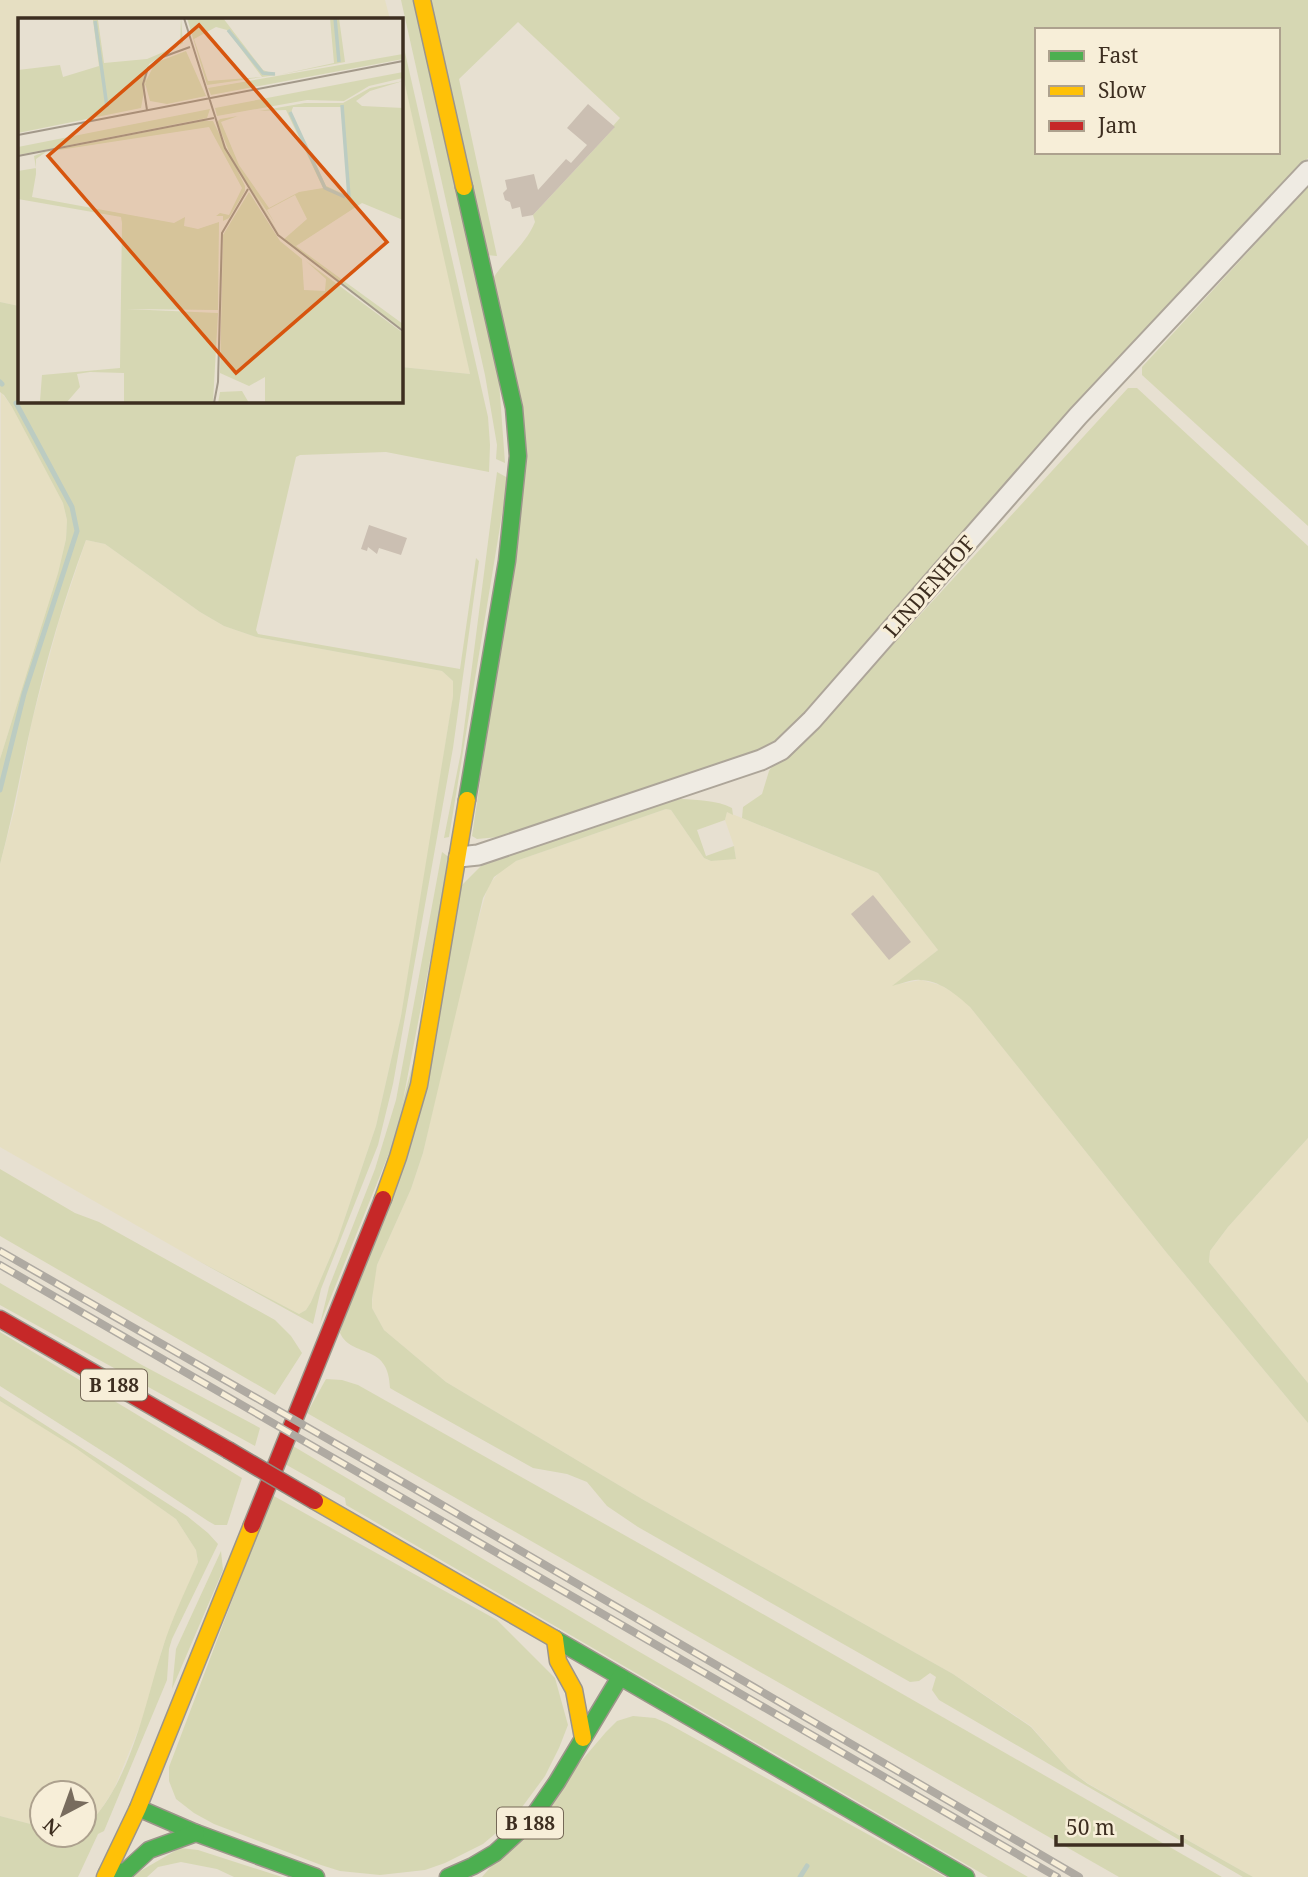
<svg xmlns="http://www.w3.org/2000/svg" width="1308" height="1877" font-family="'Noto Serif',serif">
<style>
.farmland{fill:#e6dfc2}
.green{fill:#d6d7b3;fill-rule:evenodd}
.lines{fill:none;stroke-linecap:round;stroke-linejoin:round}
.stream{stroke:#bcccc2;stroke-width:5}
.building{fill:#cbbfb2}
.street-casing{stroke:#ada599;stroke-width:23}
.fast-casing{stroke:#9c958a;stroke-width:19}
.slow-casing{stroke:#9c958a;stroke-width:19}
.jam-casing{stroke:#9c958a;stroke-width:19}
.street{stroke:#efebe3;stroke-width:19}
.fast{stroke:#4caf50;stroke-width:16}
.slow{stroke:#ffc107;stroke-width:16}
.jam{stroke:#c62828;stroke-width:16}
.rail-casing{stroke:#afaaa2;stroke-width:8}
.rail{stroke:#f7eed8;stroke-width:5;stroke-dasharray:16;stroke-linecap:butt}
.jam-bridge-casing{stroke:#928b80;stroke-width:19;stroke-linecap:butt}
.jam-bridge{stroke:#c62828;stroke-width:16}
.labels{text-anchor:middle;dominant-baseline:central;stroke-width:6;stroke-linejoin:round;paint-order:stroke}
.shield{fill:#f7eed8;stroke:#756857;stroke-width:2}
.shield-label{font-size:19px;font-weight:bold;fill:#3d2e20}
.street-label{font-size:21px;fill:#3d2e20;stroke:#f7eed8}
.inset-river{fill:none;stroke:#bcccc2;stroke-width:3.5}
.inset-road{fill:none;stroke:#a3998a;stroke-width:2}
.view{fill:#d7550e;fill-opacity:0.15;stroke:#d7550e;stroke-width:3.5}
.inset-edge{fill:none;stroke:#3d2e20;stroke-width:3.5}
</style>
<rect width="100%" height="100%" fill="#e7e0d1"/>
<!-- farmland -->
<g class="farmland">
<path d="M0 0H385L390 19H19V306L0 302Z"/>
<path d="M401 67 445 257 470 374 401 367Z"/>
<path d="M1 392 12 407 63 503 67 520 66 539 58 573 0 759Z"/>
<path d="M86 540 105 544 200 612 224 626 256 637 442 671 453 681V696L415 936 401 1016 376 1126 337 1241 311 1302 306 1310 299 1314 195 1259 0 1147V864L15 808 32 721 59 621Z"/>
<path d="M666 809 671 810 704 858 711 861 736 858 734 846 725 820 727 812 878 873 938 950 894 985 921 980 940 985 958 995 970 1007 1166 1252 1308 1423V1877H1253L1089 1784 1068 1769 1031 1726 953 1674 642 1499 446 1382 384 1330 372 1308 373 1285 377 1265 411 1189 423 1153 467 959 488 886 503 868 516 861Z"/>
<path d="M1308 1138V1383L1209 1262 1210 1251 1228 1227Z"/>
<path d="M0 1401 77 1448 176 1519 196 1550 198 1562 162 1649 146 1711 114 1789 96 1817 84 1829V1793H42V1827L0 1816Z"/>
</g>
<!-- green -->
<g class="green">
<path d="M401 0H413L498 368 505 463 496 459 497 445 485 375Z"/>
<path d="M428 0H1308V158L1179 300 1102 376 785 736 768 749 744 759 654 786 510 836 477 839 472 836 522 498 492 280C505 259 525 246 535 222L533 215 614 128 613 126 620 118 518 22 459 79 497 256 487 255ZM1037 30H1278V152H1037Z"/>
<path d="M401 35 488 417 490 445 489 472 386 452 300 455 296 457 256 630 258 634 460 669 476 558 479 561 453 748 393 1084 378 1145 321 1289 313 1324 195 1259 299 1314 306 1310 311 1302 337 1241 376 1126 401 1016 453 696V681L442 671 256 637 224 626 200 612 105 544 86 540C64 599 46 660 32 721 21 769 13 816 0 864V759L58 573 66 539 67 520 63 503 12 407 4 395 0 392V302L19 306V401H401V367L470 374 401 67Z"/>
<path d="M1308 187V526L1142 375V367Z"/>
<path d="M1128 388H1137L1308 546V1138L1228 1227 1210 1251 1209 1262 1308 1383V1423L1166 1252 970 1007C957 995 939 980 920 980 912 979 901 984 892 986L938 950 878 873 742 818 743 807 762 794 769 771 776 760 821 723Z"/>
<path d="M497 472 508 478 449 837 444 838 461 752Z"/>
<path d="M681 799C698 800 716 800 732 808L733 815 727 812 725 820 697 830 706 856 734 846 736 859 711 861 704 858 671 810 666 809 516 861 494 877 483 898 423 1153 411 1189 377 1265 372 1299V1308L384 1330 446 1382 642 1499 953 1674 1031 1727 1068 1769 1088 1784 1253 1877H1243L939 1700 932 1690 936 1677 930 1673 919 1681 910 1682 638 1527 607 1506 587 1482 567 1474 533 1468 395 1391 390 1388C389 1342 352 1359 340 1333L461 886 485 862 664 801Z"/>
<path d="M442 852 450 858 396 1136 320 1324 329 1287 375 1169 396 1100Z"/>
<path d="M0 1169 75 1213 99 1222 275 1320 291 1336 302 1353 275 1395 0 1236Z"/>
<path d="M0 1283 142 1365 260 1428 255 1446 0 1305Z"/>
<path d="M0 1332 242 1478 227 1525H215L208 1521 121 1463 0 1386Z"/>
<path d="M326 1379 342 1380 358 1385 658 1554 1222 1877H1119L307 1413Z"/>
<path d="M0 1396 187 1516 208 1533 218 1544 172 1639 169 1649 167 1680 104 1831 98 1834 78 1877H0V1816L42 1827V1835H84V1829C132 1782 143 1709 163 1647 172 1618 186 1590 198 1562L196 1550 176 1519 77 1449 0 1401Z"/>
<path d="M293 1446 631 1647 1028 1877H988L346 1505 345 1498 285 1464Z"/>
<path d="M272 1495 497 1620 555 1678 568 1725 559 1748 545 1776 514 1818 483 1844 445 1863 425 1870 380 1875 340 1871 321 1865 214 1824 194 1813 176 1799 169 1781V1767Z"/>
<path d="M221 1551 223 1570 172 1689 176 1649Z"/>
<path d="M633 1716 655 1718 667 1723 945 1877H482L606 1732 617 1721Z"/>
<path d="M180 1848 198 1850 282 1877H234L217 1869 181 1862 158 1867 147 1877H130Z"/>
</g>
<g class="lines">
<!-- stream -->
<g class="stream">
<path d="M0 382 2 384"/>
<path d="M0 790 24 694 77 531 72 507 16 403"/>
<path d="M800 1877 807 1866"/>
</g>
</g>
<!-- building -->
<g class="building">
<path d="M588 104 615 127 533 215 522 217 520 207 512 209 510 202 505 200 503 193 507 189 505 180 534 174 538 190 566 159 571 163 587 145 567 128Z"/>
<path d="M369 525 407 538 401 555 379 548 377 554 368 547 367 551 361 549Z"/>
<path d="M873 895 911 942 889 960 851 914Z"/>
</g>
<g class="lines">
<defs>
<path id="street" d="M459 857 478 855 761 760 781 750 812 720 1078 416 1308 171"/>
<g id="fast">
<path d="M464 187 514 408 518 456 507 561 467 800"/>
<path d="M555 1639 966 1877"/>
<path d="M138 1808 196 1833 316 1877"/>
<path d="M107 1873 126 1871 149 1850 196 1833"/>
<path d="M448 1877 473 1866 495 1853 530 1821 557 1782 620 1677"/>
</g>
<g id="slow">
<path d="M422 0 464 187"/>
<path d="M383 1199 398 1157 419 1085 467 800"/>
<path d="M315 1501 555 1639"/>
<path d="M555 1639 558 1661 574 1690 583 1738"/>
<path d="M105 1877 138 1808 252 1525"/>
</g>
<g id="jam">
<path d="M0 1319 228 1450"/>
<path d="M252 1525 383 1199"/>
</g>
</defs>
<!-- street casing -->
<use href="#street" class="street-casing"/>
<!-- fast casing -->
<use href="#fast" class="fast-casing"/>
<!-- slow casing -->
<use href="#slow" class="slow-casing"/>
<!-- jam casing -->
<use href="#jam" class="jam-casing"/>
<!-- street -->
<use href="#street" class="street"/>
<!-- fast -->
<use href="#fast" class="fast"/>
<!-- slow -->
<use href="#slow" class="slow"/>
<!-- jam -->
<use href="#jam" class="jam"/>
<defs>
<g id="rail">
<path d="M0 1251 408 1485 1079 1877"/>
<path d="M0 1265 1057 1877"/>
</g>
</defs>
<!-- rail casing -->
<use href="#rail" class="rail-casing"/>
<!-- rail -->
<use href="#rail" class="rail"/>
<defs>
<path id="jam-bridge" d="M228 1450 315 1501"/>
</defs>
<!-- jam-bridge casing -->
<use href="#jam-bridge" class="jam-bridge-casing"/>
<!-- jam-bridge -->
<use href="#jam-bridge" class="jam-bridge"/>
</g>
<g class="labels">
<!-- shield labels -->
<g class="shield">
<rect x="81" y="1369.5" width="66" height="31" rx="5"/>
<rect x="497" y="1807.5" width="66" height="31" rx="5"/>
</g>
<g class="shield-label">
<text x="114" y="1385">B 188</text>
<text x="530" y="1823">B 188</text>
</g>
<!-- street labels -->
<g class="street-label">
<text transform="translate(929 586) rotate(-49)">LINDENHOF</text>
</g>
</g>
<!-- overview -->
<g transform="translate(18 18)">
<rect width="385" height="385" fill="#e7e0d1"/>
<path d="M163 0 165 25 131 46 123 90 0 115V52L42 47 45 59 81 48 75 2H80L86 45 129 41 162 27ZM169 0H205L245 52 258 57 189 67ZM198 9 209 12 244 59 190 63 176 21ZM312 0H321L327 44 260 57 316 45ZM168 33 188 78 149 86 132 83 127 65 137 45ZM385 36V41L193 77 190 70ZM385 54V60L351 68 326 83 289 82 199 98 197 90ZM385 63 352 73 338 83 344 88 385 90V202L344 185 278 228 385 306V312L265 222 289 201 277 177 249 192 258 207 236 174 263 219 214 141 199 104 202 101 220 98 203 104 221 147 251 190 281 174 305 170 268 92 241 93 287 85H325L352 70ZM275 89H323L330 178 308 168 273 95ZM192 91 189 100 0 137V129ZM185 103H195L227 168V173L211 200 205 203V198H198L202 195 211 197 224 170 191 109 28 134 18 141V156L14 179 156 205 167 199 166 208 180 211 201 204 200 292 108 291 200 295 195 384 90 385 106 384V355L72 354 59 356 62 369 49 384 60 385H0L22 383 24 357 102 350 104 205 103 199 0 181V153L18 150 16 138 26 134ZM231 174 262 223 284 241 286 272 307 273 308 261 288 243 385 315V385H247V359L231 368 202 355 205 217ZM224 373 231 385H200L202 374Z" fill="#d6d7b3" fill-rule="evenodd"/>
<path class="inset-river" d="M317 0 321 44M77 3 89 89M210 12 245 55 257 56M324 87 331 179M272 94 307 170 327 179"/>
<path class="inset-road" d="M166 0 207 130 260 217 385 313M141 90 385 43M129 92 125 66 130 50 142 40 172 29M0 117 141 90M0 138 196 100M196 385 200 364 204 215 230 171"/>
<path class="view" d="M181 7 369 224 218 355 30 138Z"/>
<rect width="385" height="385" class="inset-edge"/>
</g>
<!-- legend -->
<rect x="1035" y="28" width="245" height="126" fill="#f7eed8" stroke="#ada18e" stroke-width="2"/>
<rect x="1049" y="51" width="35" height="10" fill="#4caf50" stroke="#ada18e" stroke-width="2"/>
<text x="1098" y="63" font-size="21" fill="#3d2e20">Fast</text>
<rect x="1049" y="86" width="35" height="10" fill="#ffc107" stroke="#ada18e" stroke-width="2"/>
<text x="1098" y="98" font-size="21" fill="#3d2e20">Slow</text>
<rect x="1049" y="121" width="35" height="10" fill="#c62828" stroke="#ada18e" stroke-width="2"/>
<text x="1098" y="133" font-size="21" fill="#3d2e20">Jam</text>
<!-- north arrow -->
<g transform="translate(63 1814) rotate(221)"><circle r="33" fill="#f7eed8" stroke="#ada18e" stroke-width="2"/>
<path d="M0-5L12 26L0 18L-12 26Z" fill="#786c5e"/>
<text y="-10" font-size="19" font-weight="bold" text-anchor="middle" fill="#3d2e20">N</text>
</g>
<!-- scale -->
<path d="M1056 1835v10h126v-10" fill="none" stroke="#3d2e20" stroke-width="3.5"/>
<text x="1066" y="1835" font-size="21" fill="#3d2e20" stroke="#f7eed8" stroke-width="5" paint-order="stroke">50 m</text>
</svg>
